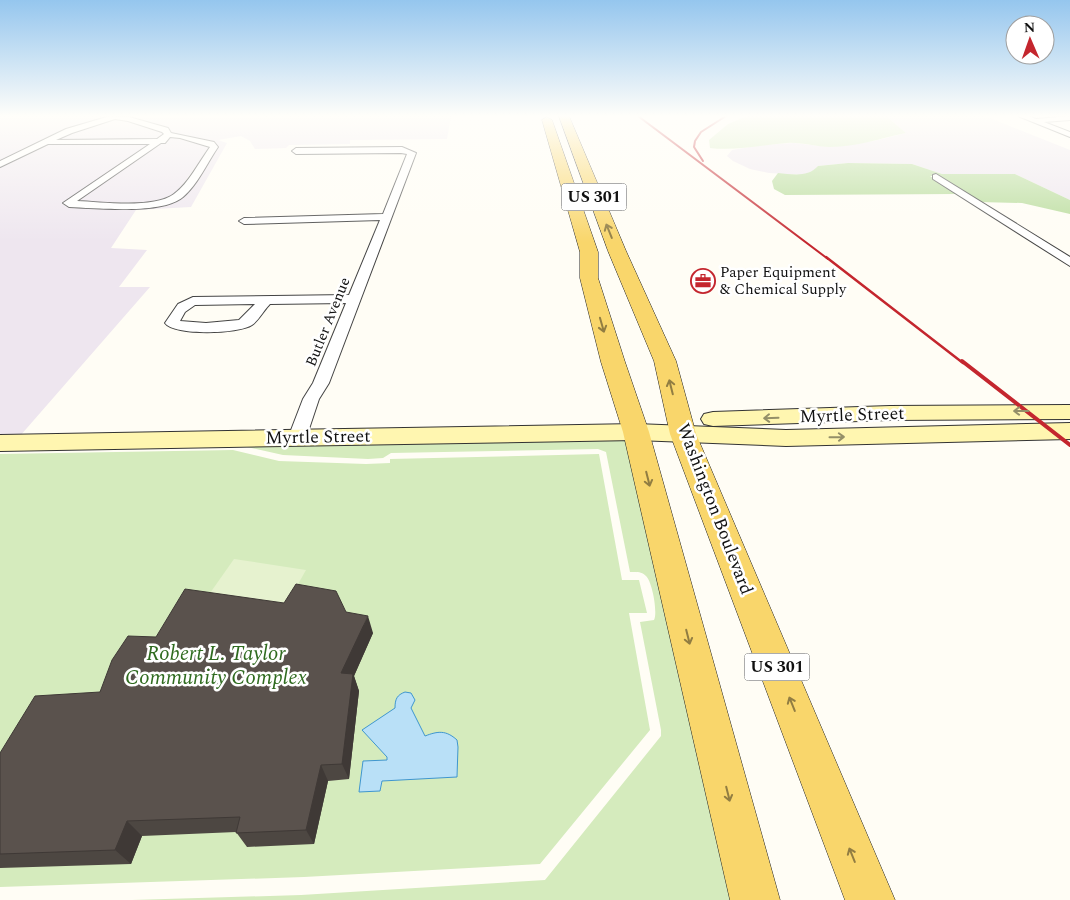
<svg xmlns="http://www.w3.org/2000/svg" width="1070" height="900" font-family="Spectral,serif">
<style>
.industrial{fill:#eee6ef}
.green{fill:#d5ebbd}
.forest{fill:#b9dc9c}
.pitch{fill:#e6f2cf}
.water{fill:#b9e0f7;stroke:#3f96cf}
.lines{fill:none;stroke-linecap:round;stroke-linejoin:round}
.street-casing{stroke:#444;stroke-width:2}
.secondary-casing{stroke:#333;stroke-width:2}
.primary-casing{stroke:#222;stroke-width:1}
.street{fill:#fff;fill-rule:evenodd}
.secondary{fill:#fff6b0;fill-rule:evenodd}
.primary{fill:#f9d66b;fill-rule:evenodd}
.rail-far2{stroke:#c4262e;stroke-width:2}
.rail-far1{stroke:#c4262e;stroke-width:2.5}
.rail{stroke:#c4262e;stroke-width:4}
.wall{fill:#4d4742}
.shaded-wall{fill:#3f3936}
.building{fill:#5a524d;stroke:#3f3936}
.oneway{stroke:#917d42}
.oneway2{stroke:#948f68}
.labels{text-anchor:middle;dominant-baseline:central;stroke-width:5;stroke-linejoin:round;paint-order:stroke}
.far-poi-label{font-size:15px;fill:#111;stroke:#fff;text-anchor:start}
.far-street-label{font-size:15px;fill:#111;stroke:#fff}
.shield{fill:#fff;stroke:#585858;stroke-width:1}
.shield-label{font-size:16px;font-weight:bold;fill:#111}
.street-label{font-size:18px;fill:#111;stroke:#fff}
.near-park-label{font-size:21px;font-style:italic;fill:#2f6b1f;stroke:#fff}
</style>
<rect width="100%" height="100%" fill="#fffdf5"/>
<!-- industrial -->
<g class="industrial">
<path d="M0 116H117L105 119 0 162Z"/>
<path d="M451 116 447 139 350 140V144L289 145 286 148 255 149 250 141 241 136 218 140 227 143 191 207 136 210 111 248 147 250 119 287H150L20 436 0 437V167L45 144 157 142 63 204 66 206 142 207 185 194 218 146 215 143 184 135 172 134 169 129 123 117Z"/>
<path d="M886 116H985L1070 150V200L1015 174H942L912 164 848 163 818 166 815 170 803 175 769 173 750 169 733 161 727 156 732 150 762 145 794 143 829 147 874 141 906 133Z"/>
<path d="M116 118 162 131 164 134 160 140 49 141 64 134Z"/>
<path d="M171 137 210 147 175 195 166 200 147 203 74 202Z"/>
</g>
<!-- green -->
<g class="green">
<path d="M747 116H886L906 133C881 138 856 147 830 147 815 147 802 142 787 143 761 145 736 151 710 148L709 140 728 124Z"/>
<path d="M629 438 739 900H132L301 895 545 880 661 736V730L640 622 654 620C658 613 652 581 646 576 642 571 635 572 630 572L606 452 598 449 391 453 383 458 368 459 283 455 238 445Z"/>
<path d="M233 450 279 461 366 464 390 463V459L599 454 622 580H639L647 613H629L650 730 540 864 304 877 0 887V454Z"/>
</g>
<!-- forest -->
<path class="forest" d="M848 163 912 164 942 174H1015L1070 200V214L1022 203 979 202 938 176H930L957 194 785 195 774 189 772 181 778 173C792 174 807 178 818 166Z"/>
<!-- pitch -->
<path class="pitch" d="M234 559 306 570 284 609 208 596Z"/>
<!-- water -->
<path class="water" d="M405 692 411 693 415 700 411 708 425 736C438 731 446 730 457 740L458 747 457 777 382 781 380 791 359 792 363 761 387 760V757L362 730 395 708C395 699 397 695 405 692Z"/>
<g class="lines">
<defs>
<g id="street">
<path d="M110 116 129 117 168 128 171 133 214 142 218 147C207 163 198 184 183 197 162 215 96 208 69 207L63 203 150 144H48L0 167V161L66 129ZM115 119 128 121 162 132 164 134 157 139 56 140 72 133ZM170 137 180 138 210 147C199 162 189 183 174 194 154 209 102 202 77 201L161 143H165Z"/>
<path d="M1018 116H1029L1036 119 1070 116V120L1044 122 1070 132V137Z"/>
<path d="M402 147 416 153 329 383 319 399 306 438 303 442 297 444 291 442 288 438 303 399 313 383 346 303 270 304C264 310 259 320 252 325 239 334 174 336 165 323L178 304 193 297 349 295 380 220 244 224 239 221 244 218 383 214 407 154 401 153 296 154 292 151 296 148ZM255 304 239 320 206 323 180 321 185 312 195 305Z"/>
<path d="M936 174 1070 257V266L933 179V175Z"/>
</g>
<g id="secondary">
<path d="M1070 405V419L890 420 713 426 704 424 701 419 704 414 713 412 890 406Z"/>
<path d="M1070 423V439L786 446 636 440 0 451V435L636 424 786 430Z"/>
</g>
<g id="primary">
<path d="M559 116H569L626 251 676 361 696 434 895 900H845L670 434 654 361 608 251Z"/>
<path d="M547 117 552 120 598 252V278L625 362 649 432 780 900H730L623 432 601 362 580 278V252L542 120Z"/>
</g>
</defs>
<!-- street casing -->
<use href="#street" class="street-casing"/>
<!-- secondary casing -->
<use href="#secondary" class="secondary-casing"/>
<!-- primary casing -->
<use href="#primary" class="primary-casing"/>
<!-- street -->
<use href="#street" class="street"/>
<!-- secondary -->
<use href="#secondary" class="secondary"/>
<!-- primary -->
<use href="#primary" class="primary"/>
<!-- rail-far2 -->
<g class="rail-far2">
<path d="M638 116 828 259"/>
<path d="M703 161 694 147 695 141 701 132 726 116"/>
</g>
<!-- rail-far1 -->
<path class="rail-far1" d="M826 257 963 363"/>
<!-- rail -->
<path class="rail" d="M962 361 1070 445"/>
</g>
<!-- wall -->
<path class="wall" d="M284 603 346 612 373 633 354 676 359 691 349 779 328 781 314 844 247 847 236 832 142 836 131 864 0 868V753L100 692 156 637Z"/>
<!-- shaded-wall -->
<g class="shaded-wall">
<path d="M368 616 373 633 354 676 359 691 349 779 342 764 341 673Z"/>
<path d="M321 765 328 781 314 844 306 830Z"/>
<path d="M127 821 142 836 131 864 115 850Z"/>
</g>
<!-- building -->
<path class="building" d="M296 584 336 591 346 612 368 616 341 673 353 674 342 764 321 765 306 830 236 833 240 817 127 821 115 850 0 854V753L35 696 100 692 112 660 128 636 156 637 185 589 284 603Z"/>
<!-- one-way arrows -->
<defs><path id="oneway-shaft" d="M-6 0H5M1.5-3L5.5 0L1.5 3" fill="none" stroke-width="1.6" stroke-linecap="round" stroke-linejoin="round" transform="scale(1.25)"/></defs>
<g class="oneway">
<use href="#oneway-shaft" transform="translate(609 231) rotate(-112)"/>
<use href="#oneway-shaft" transform="translate(602 325) rotate(74)"/>
<use href="#oneway-shaft" transform="translate(671 387) rotate(-104)"/>
<use href="#oneway-shaft" transform="translate(648 479) rotate(76)"/>
<use href="#oneway-shaft" transform="translate(688 637) rotate(76)"/>
<use href="#oneway-shaft" transform="translate(792 704) rotate(-112)"/>
<use href="#oneway-shaft" transform="translate(728 794) rotate(76)"/>
<use href="#oneway-shaft" transform="translate(852 855) rotate(-112)"/>
</g>
<g class="oneway2">
<use href="#oneway-shaft" transform="translate(1021 411) rotate(180)"/>
<use href="#oneway-shaft" transform="translate(771 418) rotate(178)"/>
<use href="#oneway-shaft" transform="translate(837 437) rotate(-1)"/>
</g>
<!-- sky -->
<linearGradient id="sky" x2="0" y2="1"><stop stop-color="#95c6ee"/><stop offset="0.48" stop-color="#fffefa"/><stop offset="1" stop-color="#fffefa" stop-opacity="0"/></linearGradient>
<rect width="1070" height="242" fill="url(#sky)"/>
<!-- icons -->
<defs>
<symbol id="office-ring" viewBox="-11 -11 22 22"><circle r="9.5" fill="#fff" stroke="#c4262e" stroke-width="1.5"/><path d="M-6-3h4V-5.5h4V-3h4V5H-6ZM-1-4.5V-3h2v-1.5ZM-6 0V1H6V0Z" fill="#c4262e"/></symbol>
</defs>
<g fill-rule="evenodd">
<use href="#office-ring" x="689" y="267" width="28" height="28"/>
</g>
<g class="labels">
<!-- far-poi labels -->
<g class="far-poi-label">
<text x="720" y="272">Paper Equipment<tspan x="720" dy="17">&amp; Chemical Supply</tspan></text>
</g>
<!-- far-street labels -->
<g class="far-street-label">
<text transform="translate(328 322) rotate(-68)">Butler Avenue</text>
</g>
<!-- shield labels -->
<g class="shield">
<rect x="561.5" y="183.5" width="65" height="27" rx="4"/>
<rect x="744.5" y="653.5" width="65" height="27" rx="4"/>
</g>
<g class="shield-label">
<text x="594" y="197">US 301</text>
<text x="777" y="667">US 301</text>
</g>
<!-- street labels -->
<g class="street-label">
<text transform="translate(852 415) rotate(-2)">Myrtle Street</text>
<text transform="translate(318 437) rotate(-1)">Myrtle Street</text>
<text transform="translate(715 509) rotate(69)">Washington Boulevard</text>
</g>
<!-- near-park labels -->
<g class="near-park-label">
<text x="216" y="654">Robert L. Taylor<tspan x="216" dy="24">Community Complex</tspan></text>
</g>
</g>
<!-- north arrow -->
<g transform="translate(1030 40) rotate(358)"><circle r="24" fill="#ffffff" stroke="#a0a0a0"/>
<path d="M0-4L9 19L0 12L-9 19Z" fill="#c4262e"/>
<text y="-8" font-size="14" font-weight="bold" text-anchor="middle" fill="#111111">N</text>
</g>
</svg>
